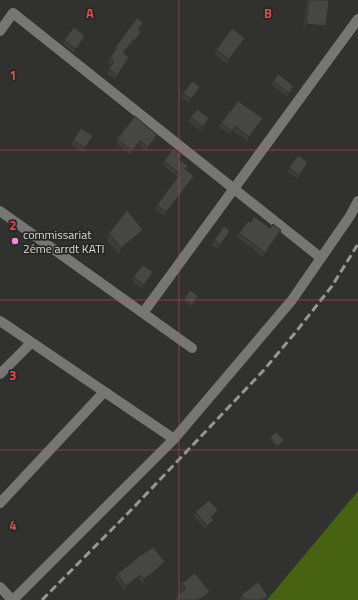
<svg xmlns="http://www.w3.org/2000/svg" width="358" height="600" font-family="'Titillium Web',sans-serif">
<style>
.forest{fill:#476312}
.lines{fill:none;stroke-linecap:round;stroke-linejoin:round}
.minor{stroke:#767775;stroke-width:10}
.rail{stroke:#959695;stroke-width:3;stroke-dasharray:8 4;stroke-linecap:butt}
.wall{fill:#3c3d3b}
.shaded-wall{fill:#313230}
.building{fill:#464745;stroke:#313230}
.grid{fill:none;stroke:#d64b4b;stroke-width:1;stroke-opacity:0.55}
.poi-dot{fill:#fe85df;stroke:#272826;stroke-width:1.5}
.labels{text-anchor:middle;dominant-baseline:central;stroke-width:3.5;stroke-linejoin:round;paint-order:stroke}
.poi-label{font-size:12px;fill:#d7d8d7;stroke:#272826;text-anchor:start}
.grid-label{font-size:13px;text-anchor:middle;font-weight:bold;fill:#d64b4b;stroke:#272826;stroke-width:3.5;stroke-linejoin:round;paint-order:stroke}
</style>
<rect width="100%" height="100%" fill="#313230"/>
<!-- forest -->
<path class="forest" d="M358 491V600H267Z"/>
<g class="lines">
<!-- minor -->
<g class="minor">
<path d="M0 31 13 13 321 258"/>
<path d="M0 211 192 348"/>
<path d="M143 313 358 19"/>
<path d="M0 321 174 439"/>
<path d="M0 374 31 343"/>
<path d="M0 503 104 392"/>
<path d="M0 587 12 600"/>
<path d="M13 600 174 439 292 300 350 216 358 201"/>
</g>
<!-- rail -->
<path class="rail" d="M42 600 133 508 263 371 295 333 332 286 358 244"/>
</g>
<!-- wall -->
<g class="wall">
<path d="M307 0H329L326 26 323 33 303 31Z"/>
<path d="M142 27 139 30V36L132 46 131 45 124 54 129 57 127 62 116 79 107 74 109 69 112 65 108 62 116 46Z"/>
<path d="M85 36 84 41 74 53 63 44 64 40Z"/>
<path d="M243 42 227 64 214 54 216 50Z"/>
<path d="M273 81 294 86 292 91 287 97 271 85Z"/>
<path d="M200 87 198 92 190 104 182 97 183 93Z"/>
<path d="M191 117 208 123 201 131 189 122Z"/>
<path d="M221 123H262L248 141 233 131 230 135 219 127Z"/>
<path d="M117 139H156L147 151 138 145 131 155 116 143Z"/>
<path d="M73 140H91L84 153 72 145Z"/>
<path d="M180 160 188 166 186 170 194 176 192 180 165 217 155 209 157 205 177 177 163 165 164 161Z"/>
<path d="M306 167 298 179 287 172 289 168Z"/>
<path d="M250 223 270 228 281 230 280 235 263 257 237 237 239 233Z"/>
<path d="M230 231 229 236 218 249 212 245 214 240Z"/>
<path d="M109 233 140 237 119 255 107 240Z"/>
<path d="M151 276 142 289 132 281 133 277Z"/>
<path d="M198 296 197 299 191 307 183 301 184 299Z"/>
<path d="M270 437 283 442 277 448 270 439Z"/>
<path d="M218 510 217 515 213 518 212 524 206 530 194 516 195 512Z"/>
<path d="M142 555 165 562 163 567 153 574V576L143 584 139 579 125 590 115 578 117 574Z"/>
<path d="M182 583 208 596 202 600H176V599L177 595 183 591 180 587Z"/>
<path d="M241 595 268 596 266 600H240V599Z"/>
</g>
<!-- shaded-wall -->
<g class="shaded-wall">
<path d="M143 23 142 27 136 34 138 29Z"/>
<path d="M306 24 326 26 323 33 303 31Z"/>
<path d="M141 32 139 36 132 46 134 41Z"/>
<path d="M85 36 84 41 74 53 76 49Z"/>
<path d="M245 38 243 42 227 64 229 59Z"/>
<path d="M133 40 131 45 121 58 123 53Z"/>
<path d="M129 57 127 62 116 79 118 75Z"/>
<path d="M294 86 292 91 287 97 289 93Z"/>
<path d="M200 87 198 92 190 104 191 99Z"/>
<path d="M209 118 208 123 201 131 203 127Z"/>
<path d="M263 118 262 123 248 141 249 137Z"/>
<path d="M235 126 233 131 230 135 232 131Z"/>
<path d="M157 135 156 139 147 151 148 147Z"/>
<path d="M93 136 91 140 84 153 85 148Z"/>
<path d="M140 141 138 145 131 155 132 151Z"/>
<path d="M308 162 306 167 298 179 299 175Z"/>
<path d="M194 176 192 180 165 217 166 212Z"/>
<path d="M143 230 140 237 119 255 121 248Z"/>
<path d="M281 230 280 235 263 257 265 253Z"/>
<path d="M230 231 229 236 218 249 220 245Z"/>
<path d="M153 272 151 276 142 289 144 285Z"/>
<path d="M284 440 283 442 277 448 278 446Z"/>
<path d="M218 510 217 515 209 521 211 517Z"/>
<path d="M214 520 212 524 206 530 207 526Z"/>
<path d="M165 562 163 567 153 574V576L143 584 144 579 154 571Z"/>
<path d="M141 575 139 579 125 590 126 586Z"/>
<path d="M210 592 208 596 202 600H198Z"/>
<path d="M268 596 266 600H262Z"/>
</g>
<!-- building -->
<g class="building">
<path d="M309 0H329L326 26 306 24Z"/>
<path d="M137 18 143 23 138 29 141 32 134 41 133 40 123 53 129 57 118 75 109 69 114 61 110 58 117 47 116 46Z"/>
<path d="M74 27 85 36 76 49 64 40Z"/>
<path d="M232 28 245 38 229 59 216 50Z"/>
<path d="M278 74 294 86 289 93 273 81Z"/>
<path d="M192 81 200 87 191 99 183 93Z"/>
<path d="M238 101 263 118 249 137 235 126 232 131 221 123Z"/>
<path d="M197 109 209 118 203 127 191 117Z"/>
<path d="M135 116 157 135 148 147 140 141 132 151 117 139Z"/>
<path d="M81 128 93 136 85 148 73 140Z"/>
<path d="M173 149 182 155 179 159 188 166 185 169 194 176 166 212 157 205 180 174 164 161Z"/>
<path d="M298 155 308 162 299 175 289 168Z"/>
<path d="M127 210 143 230 121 248 109 233Z"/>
<path d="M254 216 270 228 273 224 281 230 265 253 239 233 248 221 250 223Z"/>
<path d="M224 226 230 231 220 245 214 240Z"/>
<path d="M143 265 153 272 144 285 133 277Z"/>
<path d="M190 290 198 296 192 305 184 299Z"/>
<path d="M276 432 284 440 278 446 270 437Z"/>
<path d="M209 500 218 510 211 517 214 520 207 526 195 512Z"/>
<path d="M153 547 165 562 154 571V572L144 579 141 575 126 586 117 574 142 554V555Z"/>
<path d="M195 573 210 592 198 600H181L177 595 186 589 182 583Z"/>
<path d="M258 582 268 596 262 600H245L241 595Z"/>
</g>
<!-- grid -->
<path class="grid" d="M179 0V600M0 150H358M0 300H358M0 450H358"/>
<!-- markers -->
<circle class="poi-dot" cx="15" cy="241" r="4"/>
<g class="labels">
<!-- poi labels -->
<g class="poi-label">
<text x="23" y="234">commissariat<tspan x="23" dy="14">2éme arrdt KATI</tspan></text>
</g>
</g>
<g class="grid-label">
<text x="90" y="18">A</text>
<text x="268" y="18">B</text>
<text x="13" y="80">1</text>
<text x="13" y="230">2</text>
<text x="13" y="380">3</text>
<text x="13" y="530">4</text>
</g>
</svg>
